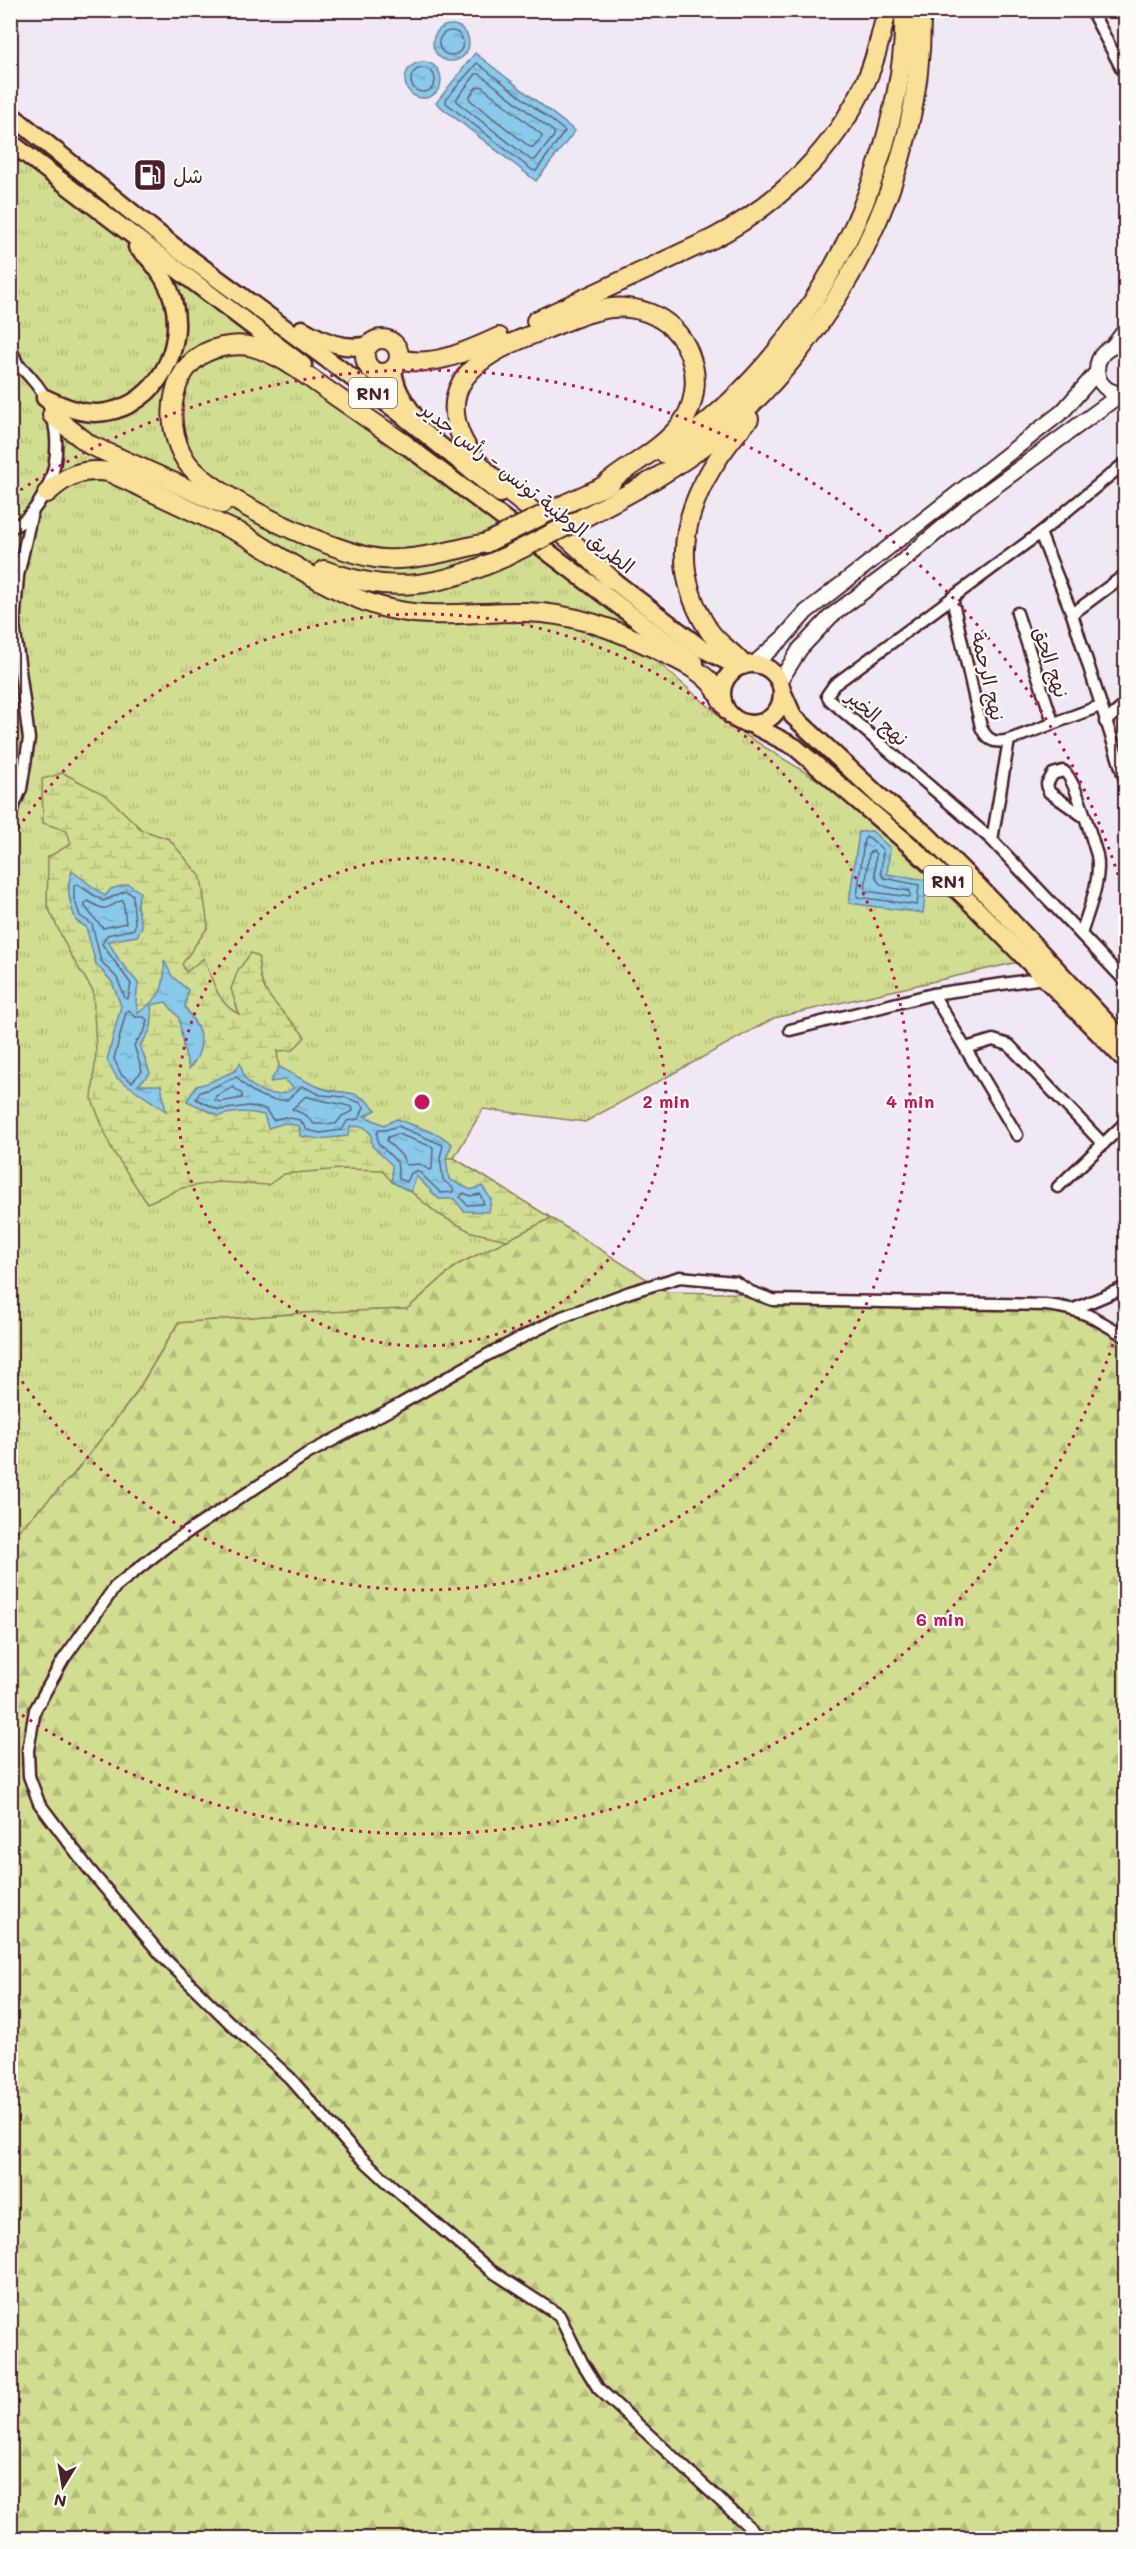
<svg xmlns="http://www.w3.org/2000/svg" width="1136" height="2549" font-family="Mali,'Playpen Sans Arabic',sans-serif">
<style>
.grass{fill:url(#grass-tufts);stroke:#8e7e5e;stroke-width:1.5}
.forest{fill:url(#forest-firs);stroke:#8e7e5e;stroke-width:1.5}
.wetland{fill:url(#wetland-marsh);stroke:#8e7e5e;stroke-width:1.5}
.water{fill:url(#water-ripples);stroke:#70859d;stroke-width:1.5}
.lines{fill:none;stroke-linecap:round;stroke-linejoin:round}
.shore{stroke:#636377;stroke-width:1.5}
.minor-casing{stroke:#4a1f2b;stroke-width:15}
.tertiary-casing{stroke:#4a1f2b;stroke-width:18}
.primary-casing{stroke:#4a1f2b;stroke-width:21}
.trunk-casing{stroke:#4a1f2b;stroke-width:22}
.minor{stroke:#fdfcf7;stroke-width:10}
.tertiary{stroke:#fdfcf7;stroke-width:14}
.primary{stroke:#fadf96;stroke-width:16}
.trunk{stroke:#fadf96;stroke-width:18}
.trunk-bridge-casing{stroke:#4a1f2b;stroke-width:22;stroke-linecap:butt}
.trunk-bridge{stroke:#fadf96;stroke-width:18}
.ring{fill:none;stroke:#c2185b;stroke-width:3;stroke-dasharray:3 6}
.labels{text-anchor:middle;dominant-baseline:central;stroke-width:4.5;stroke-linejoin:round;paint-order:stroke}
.shield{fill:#fdfcf7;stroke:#806168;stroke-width:1.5}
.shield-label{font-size:18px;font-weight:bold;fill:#4a1f2b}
.poi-label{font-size:20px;fill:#4a1f2b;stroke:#fdfcf7;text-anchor:start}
.street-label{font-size:20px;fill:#4a1f2b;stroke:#fdfcf7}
.centre{fill:#c2185b;stroke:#fdfcf7;stroke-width:3}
.ring-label{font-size:18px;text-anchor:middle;font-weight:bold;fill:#c2185b;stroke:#fdfcf7;stroke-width:4.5;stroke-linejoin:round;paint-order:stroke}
</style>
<defs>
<pattern id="grass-tufts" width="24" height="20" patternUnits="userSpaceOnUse" patternTransform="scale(1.5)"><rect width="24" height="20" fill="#d1dd90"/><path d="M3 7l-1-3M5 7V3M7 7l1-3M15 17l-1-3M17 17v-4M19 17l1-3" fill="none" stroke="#b5bd7c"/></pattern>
<pattern id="forest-firs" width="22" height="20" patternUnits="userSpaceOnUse" patternTransform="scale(1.5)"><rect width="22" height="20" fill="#d1dd90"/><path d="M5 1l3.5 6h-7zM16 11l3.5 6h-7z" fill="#b5bd7c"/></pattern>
<pattern id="wetland-marsh" width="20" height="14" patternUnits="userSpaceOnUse" patternTransform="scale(1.5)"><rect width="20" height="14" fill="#d1dd90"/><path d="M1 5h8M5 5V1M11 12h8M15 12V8" fill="none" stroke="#b5bd7c"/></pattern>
<pattern id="water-ripples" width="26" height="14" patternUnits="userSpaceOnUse" patternTransform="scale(1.5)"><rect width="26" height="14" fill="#89c9e9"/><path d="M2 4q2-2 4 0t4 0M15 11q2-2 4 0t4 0" fill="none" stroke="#78acc8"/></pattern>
</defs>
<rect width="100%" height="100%" fill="#f0e9f4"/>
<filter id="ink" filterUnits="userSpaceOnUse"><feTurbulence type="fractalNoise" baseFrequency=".0167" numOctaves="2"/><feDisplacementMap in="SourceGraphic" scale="12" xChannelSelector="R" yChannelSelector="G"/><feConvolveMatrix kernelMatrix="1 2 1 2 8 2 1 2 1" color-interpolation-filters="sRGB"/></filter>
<g filter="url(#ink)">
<!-- grass -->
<path class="grass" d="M11 154 658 642 648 654 734 728 842 795 957 904 1022 961 774 1018 585 1122 483 1109 454 1158 551 1218 457 1265 407 1309 304 1313 178 1323 135 1395 73 1475 11 1539Z"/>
<!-- forest -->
<path class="forest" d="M551 1218 667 1292 1066 1300 1088 1305 1125 1330V2538H11L10 1539 73 1475 135 1395 178 1323 304 1313 407 1309 457 1265Z"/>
<!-- wetland -->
<path class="wetland" d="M63 773 107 796 142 830 169 839 201 877 208 927 182 964 186 972 204 958C212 978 217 1004 239 1014L231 989 238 970 251 953 259 957C256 996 284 1009 305 1037L293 1050 277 1051 279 1067C293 1074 307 1084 322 1088 348 1097 353 1085 376 1110L364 1116 384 1125 397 1119 439 1135 452 1144 446 1158H454L551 1218 507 1240 471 1232 438 1214 411 1192 392 1182 382 1170 341 1169 284 1174 268 1185 218 1182 182 1188 147 1203 112 1150 92 1100 96 1050 93 991 70 954 47 905 48 857 71 844 67 831 43 823 42 779Z"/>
<!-- water -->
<g class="water">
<circle cx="451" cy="43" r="18"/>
<path d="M475 53 575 131 536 181 436 103Z"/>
<circle cx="423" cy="80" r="18"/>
<path d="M872 831 890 848 887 874 927 880 923 913 849 903 859 832Z"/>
<path d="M72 871 105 896 111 889 128 884 140 892 137 906 142 927 137 936 108 941 119 960 138 983 136 1001 138 1013C161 997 166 988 164 960L172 976 188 990 185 1007C201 1031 209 1045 189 1069L183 1046 179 1018 166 1002 151 1005C153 1025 153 1029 140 1045L150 1073 138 1085H161L166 1111 117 1078 107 1060 121 1006 112 982 96 964 86 927 76 921C70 904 65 889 72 871Z"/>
<path d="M240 1063C242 1068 243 1076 247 1081 260 1094 279 1099 294 1088L284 1080 270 1082 279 1067C293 1074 307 1083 321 1088 347 1097 353 1085 376 1110L364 1116 384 1125 397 1119 439 1135 452 1144 446 1158 449 1179 471 1190 482 1186 491 1199 489 1212 464 1211 454 1199H439L416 1176 411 1192 392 1182V1165L372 1146 371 1134 364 1127 350 1126 348 1136 319 1139 300 1136 299 1126 285 1123 268 1128 264 1115C248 1111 235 1111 219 1116L187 1101 196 1086C210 1084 221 1076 235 1071Z"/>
</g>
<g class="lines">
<!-- shore -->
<g class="shore">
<circle cx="451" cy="43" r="12"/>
<path d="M477 63 565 131 536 171 532 170 446 103V99Z"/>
<circle cx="423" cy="80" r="12"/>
<path d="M476 74H480L554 132V136L535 160H531L457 102V98Z"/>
<path d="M481 86 541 134 542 137 533 147H530L470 100 469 97 477 87Z"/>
<path d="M866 837 870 838 883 850 881 873 884 878 919 885 917 905 857 897 864 840Z"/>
<path d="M873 851 876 854C872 888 879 886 910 891V897L865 891 869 853Z"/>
<path d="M77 884 103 901 126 891 133 895C132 905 137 923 134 929L107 935 102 944 131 984 128 999 125 998 117 978 101 961 92 924 80 916 74 898V886Z"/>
<path d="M123 900 126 923 103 928C101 926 85 908 84 904L88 901C110 914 104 907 123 900Z"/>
<path d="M129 1010 135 1017H144L147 1020 145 1030 134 1045 142 1071 132 1082 121 1074 114 1059 126 1012Z"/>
<path d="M237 1077C250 1093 266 1102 287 1100L302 1086 321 1095 344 1097 361 1103 364 1107 359 1119 347 1121 342 1130 320 1133 307 1130 300 1120 285 1117 273 1120 265 1109 248 1106 219 1110 196 1099 200 1092C214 1089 223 1081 237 1077Z"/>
<path d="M233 1087 242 1094V1098L220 1102 215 1100 216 1096Z"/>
<path d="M306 1096C321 1102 337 1102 352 1107L353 1111 342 1116 336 1124H314L306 1115 292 1109Z"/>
<path d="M398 1126 443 1145 440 1158 443 1180 453 1188V1192L441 1193 418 1171 411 1173 407 1182 399 1179 397 1162 378 1143 377 1133 379 1130H385Z"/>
<path d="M398 1134 433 1147 432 1169 429 1170 420 1164 406 1165 402 1156 387 1141 388 1137Z"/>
<path d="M464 1193 470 1196 480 1194 484 1204 467 1205 460 1197Z"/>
</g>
<defs>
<g id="minor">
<path d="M1091 10 1126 77"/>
<path d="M10 347 17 363"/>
<path d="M10 360C19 364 25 371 31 378 64 414 64 470 35 508 29 516 21 525 10 528"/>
<path d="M1126 462 1040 533 834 685 827 695 830 700 992 840 1126 982"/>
<path d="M1040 533 1072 614 1126 783"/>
<path d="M952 598 981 727C987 741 996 744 1009 740"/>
<path d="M1017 613 1053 722"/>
<path d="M1072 614 1126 574"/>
<path d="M1105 722 1126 704"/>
<path d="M10 815 21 789 29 739 14 625 18 576 32 512"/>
<path d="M992 840 1009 740 1100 706"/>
<path d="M1081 934C1088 911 1102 879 1097 855 1092 840 1075 776 1063 771L1053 774 1047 784 1049 792 1083 816"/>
<path d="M933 994 1017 1135"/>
<path d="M790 1030 933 994 1044 978"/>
<path d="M966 1048 993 1040 1009 1045 1103 1144"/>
<path d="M1058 1187 1126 1122"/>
<path d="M1074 1309 1126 1287"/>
<path d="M761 2538 598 2388 582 2362 559 2315 490 2270 393 2187 353 2150 290 2078 229 2022 163 1957 88 1868 39 1803 29 1776 28 1750 35 1710 63 1660 115 1587 168 1545 307 1454 397 1406 487 1355 562 1317 630 1292 680 1277 735 1282 751 1292 773 1300 1046 1305C1083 1309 1095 1318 1126 1337"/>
</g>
<g id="tertiary">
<path d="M1126 345C1087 343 1088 397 1126 393"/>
<path d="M1113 346 1126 329"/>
<path d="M754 664 784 637 806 612 1063 411 1097 372"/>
<path d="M780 681 800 649 831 616 891 571 968 506 1121 394"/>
</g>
<g id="primary">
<path d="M10 114 176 248 396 410 500 494"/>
<path d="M10 142 303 365"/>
<path d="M302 329C323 341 345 351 369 345"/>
<path d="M393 369C395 390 404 401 416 418"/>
<path d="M45 398C64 407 85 416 106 412 157 404 186 348 173 300 167 280 153 260 137 247"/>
<path d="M397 438 695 663"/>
<path d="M602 572 701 648 738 667"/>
<circle cx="752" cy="694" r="30"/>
<path d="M782 691 793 716 879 796 927 835 981 889 1126 1043"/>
<path d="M751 724 795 747 912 847 967 899 1126 1061"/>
</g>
<g id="trunk">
<path d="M536 321 714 238C778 204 836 149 866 81 876 59 881 35 887 10"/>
<circle cx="382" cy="356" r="17"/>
<path d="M399 359C434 368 467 351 499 337"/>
<path d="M52 415 90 445 222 504"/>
<path d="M406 445C380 427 353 408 327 390 304 374 281 355 253 347 242 344 232 345 222 347 169 357 161 423 186 461 210 497 339 556 383 559 417 561 452 550 486 543"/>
<path d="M665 454C773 381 848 268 884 145 896 101 906 56 904 10"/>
<path d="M601 488C627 466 662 450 682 423 694 407 698 381 692 362 681 319 637 299 596 311 580 315 564 322 549 328 505 345 437 369 459 431 473 472 532 509 565 536 581 549 596 565 611 579"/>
<path d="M47 493C67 475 82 468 109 472L246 536"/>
<path d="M567 503 611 483"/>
<path d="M581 519C626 495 672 472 713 439 838 336 924 174 921 10"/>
<path d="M237 531C285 559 340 599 395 610 437 619 483 611 526 612 572 613 615 629 656 649 673 658 696 667 710 682 715 687 719 695 722 701"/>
<path d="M324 570C393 595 439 587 505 557"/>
<path d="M743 665C733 651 717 644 708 629 659 552 695 479 749 419"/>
</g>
</defs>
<!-- minor casing -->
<use href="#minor" class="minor-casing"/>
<!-- tertiary casing -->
<use href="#tertiary" class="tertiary-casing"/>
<!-- primary casing -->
<use href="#primary" class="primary-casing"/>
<!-- trunk casing -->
<use href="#trunk" class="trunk-casing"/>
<!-- minor -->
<use href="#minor" class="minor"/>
<!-- tertiary -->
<use href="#tertiary" class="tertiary"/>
<!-- primary -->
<use href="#primary" class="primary"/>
<!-- trunk -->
<use href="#trunk" class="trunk"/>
<defs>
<g id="trunk-bridge">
<path d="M486 543 567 503"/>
<path d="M505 557 581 519"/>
</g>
</defs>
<!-- trunk-bridge casing -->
<use href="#trunk-bridge" class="trunk-bridge-casing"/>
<!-- trunk-bridge -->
<use href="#trunk-bridge" class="trunk-bridge"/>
</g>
</g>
<!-- distance rings -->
<g class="ring">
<circle cx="422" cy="1102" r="244"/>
<path d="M13 836A488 488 0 1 1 13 1368"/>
<path d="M1124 1310A732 732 0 0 1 13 1709M13 495A732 732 0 0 1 1124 894"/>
</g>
<!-- icons -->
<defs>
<symbol id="fuel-square" viewBox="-11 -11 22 22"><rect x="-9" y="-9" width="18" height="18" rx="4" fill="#4a1f2b" stroke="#fdfcf7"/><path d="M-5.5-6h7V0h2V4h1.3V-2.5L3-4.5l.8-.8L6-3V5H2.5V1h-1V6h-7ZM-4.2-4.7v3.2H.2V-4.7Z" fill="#fff"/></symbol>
</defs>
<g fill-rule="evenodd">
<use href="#fuel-square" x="131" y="156" width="38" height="38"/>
</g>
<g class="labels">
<!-- shield labels -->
<g class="shield">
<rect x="349" y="378" width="48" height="30" rx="4.5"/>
<rect x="924" y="866" width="48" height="30" rx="4.5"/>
</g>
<g class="shield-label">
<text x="373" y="393">RN1</text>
<text x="948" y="881">RN1</text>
</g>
<!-- poi labels -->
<g class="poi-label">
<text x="173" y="175">شل</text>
</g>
<!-- street labels -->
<g class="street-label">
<text transform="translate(528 487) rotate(38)">الطريق الوطنية تونس - رأس جدير</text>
<text transform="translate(1052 662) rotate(72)">نهج الحق</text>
<text transform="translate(989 676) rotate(77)">نهج الرحمة</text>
<text transform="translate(878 717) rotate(41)">نهج الخير</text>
</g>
</g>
<circle cx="422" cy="1102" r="9" class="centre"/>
<g class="ring-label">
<text x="666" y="1108">2 min</text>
<text x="910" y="1108">4 min</text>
<text x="940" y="1626">6 min</text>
</g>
<!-- margin -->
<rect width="1136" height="2549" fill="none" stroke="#fdfcf7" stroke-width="36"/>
<rect x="18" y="18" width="1100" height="2513" fill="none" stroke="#4a1f2b" stroke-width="2" filter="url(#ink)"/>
<!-- north arrow -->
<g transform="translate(63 2486) rotate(191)" stroke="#fdfcf7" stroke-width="4.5" paint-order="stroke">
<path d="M0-4.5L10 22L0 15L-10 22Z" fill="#4a1f2b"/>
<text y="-9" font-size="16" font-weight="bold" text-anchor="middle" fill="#4a1f2b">N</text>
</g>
</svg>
